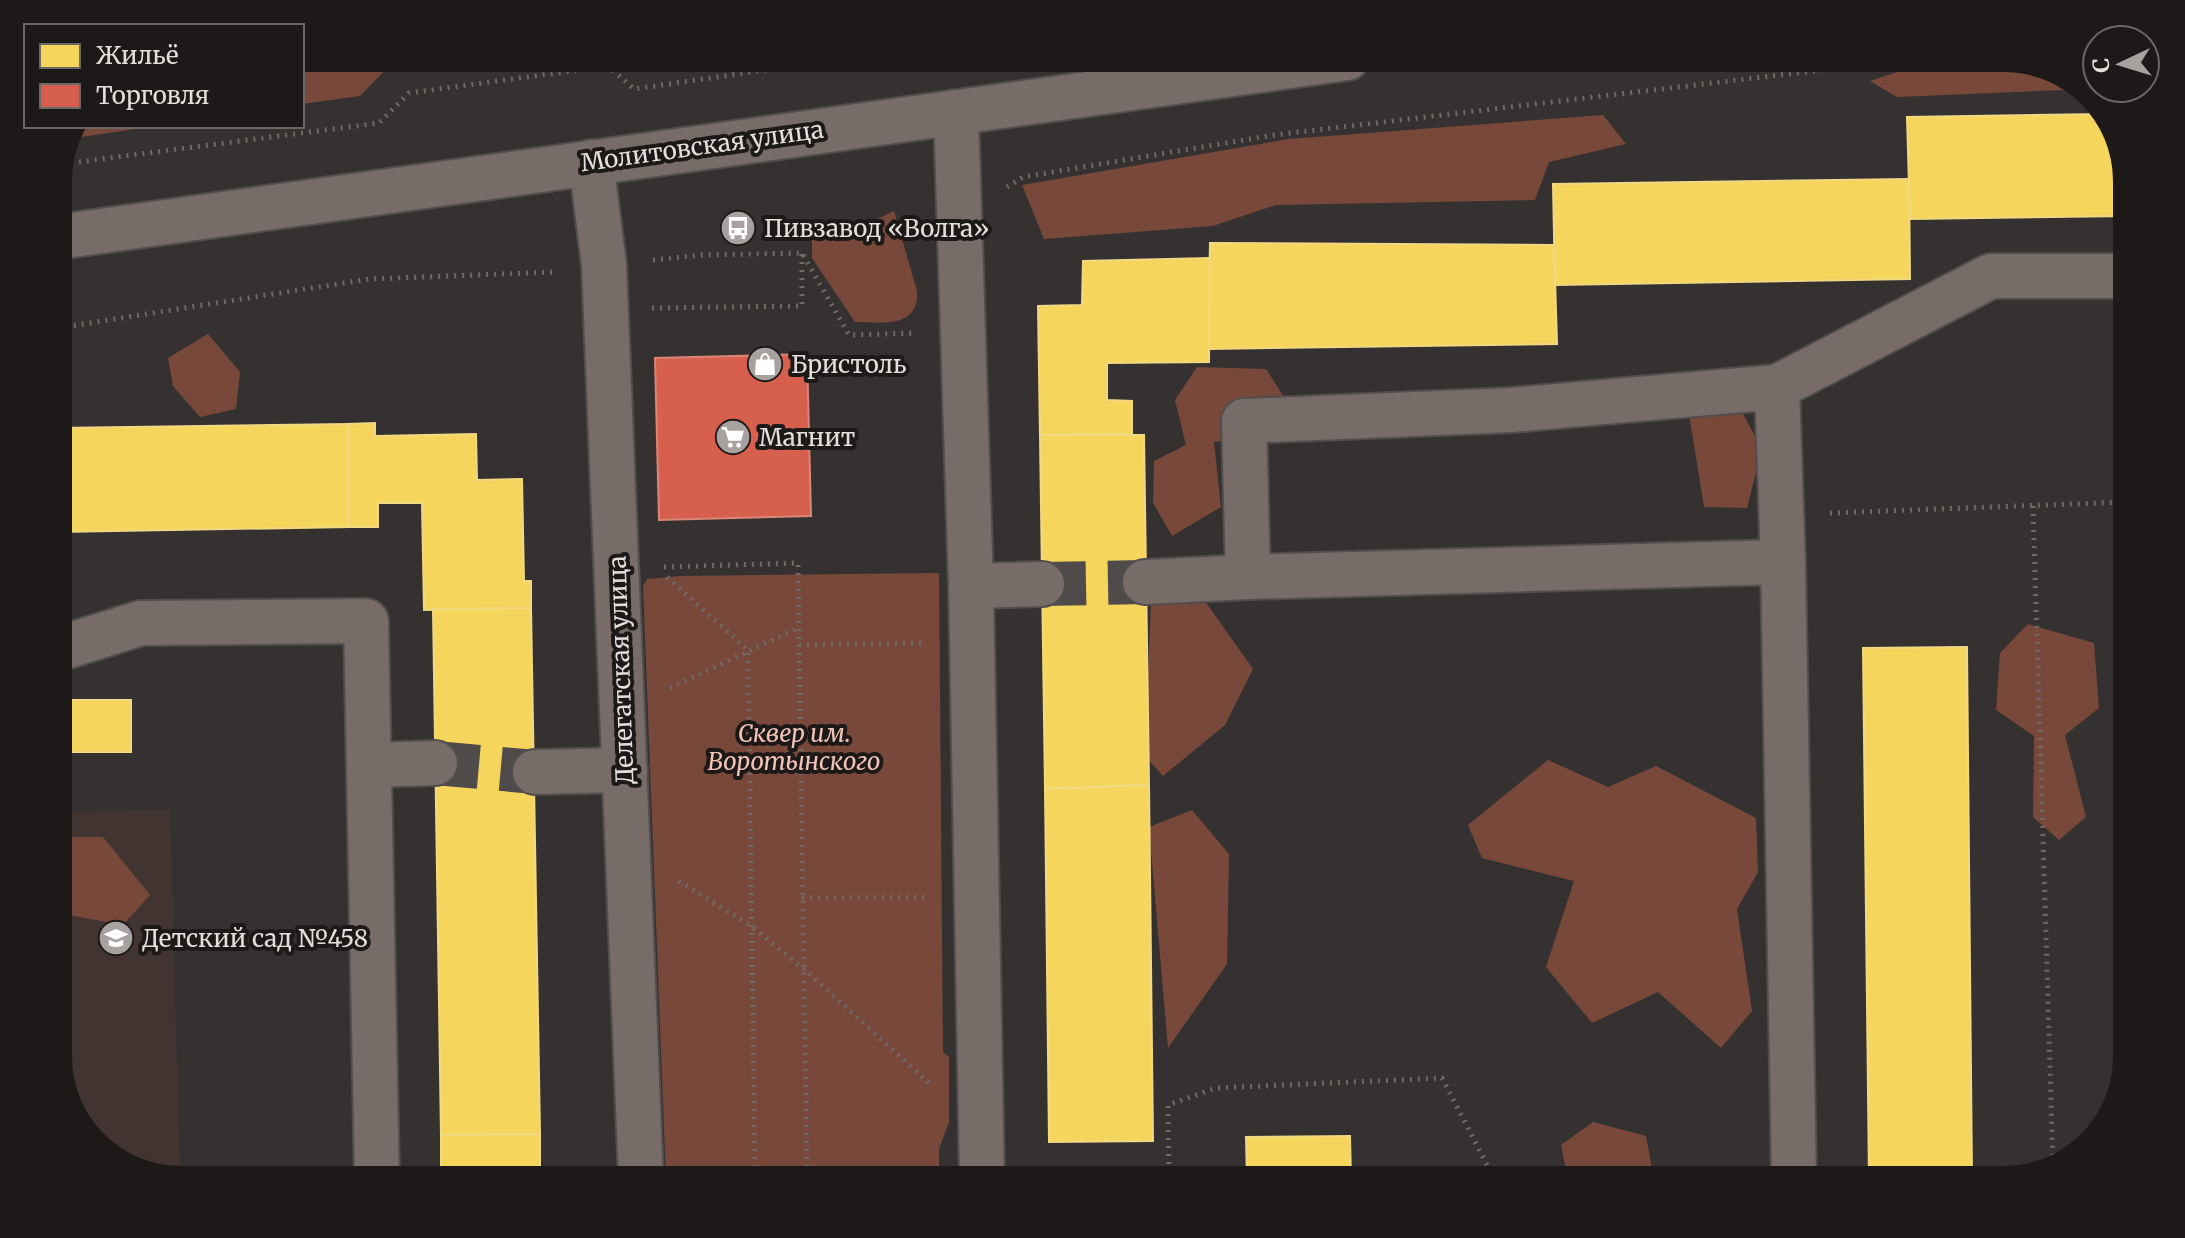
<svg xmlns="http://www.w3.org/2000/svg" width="2185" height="1238" font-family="Merriweather,serif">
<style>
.built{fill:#423430}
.green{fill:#78493b}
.homes{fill:#f6d55c;stroke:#f1d882;stroke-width:2}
.shops{fill:#d6604d;stroke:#da8678;stroke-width:2}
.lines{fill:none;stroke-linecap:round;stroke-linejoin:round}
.minor-tunnel{stroke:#504b4b;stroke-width:44;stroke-dasharray:44 22;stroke-linecap:butt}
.minor-casing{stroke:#514e4d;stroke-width:48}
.path{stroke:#726967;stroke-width:5;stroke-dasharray:2 6;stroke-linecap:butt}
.minor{stroke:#776c68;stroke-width:44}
.labels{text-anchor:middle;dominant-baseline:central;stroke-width:8;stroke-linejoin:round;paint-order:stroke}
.street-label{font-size:24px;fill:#e4dedc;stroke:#1d1918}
.poi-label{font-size:24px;fill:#e4dedc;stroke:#1d1918;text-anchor:start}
.park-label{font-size:24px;font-style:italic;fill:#f2c4b7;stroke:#1d1918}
</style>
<rect width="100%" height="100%" fill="#363131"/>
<!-- built -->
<path class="built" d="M170 809 180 1180 120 1164 79 1125 58 1064V813Z"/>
<!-- green -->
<g class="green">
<path d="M302 58H452L389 66 360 96 302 104Z"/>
<path d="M1952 58C1989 58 2048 57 2075 85L2064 90 1897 97 1870 81 1930 61Z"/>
<path d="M1603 115 1626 144 1549 162 1535 200 1276 205 1213 226 1044 239 1022 185 1289 139Z"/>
<path d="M80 126H156L74 138Z"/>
<path d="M894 211 917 291C919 329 882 322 855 322L812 258V224L871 222Z"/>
<path d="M208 334 240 372 236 409 200 417 173 386 168 358Z"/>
<path d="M1197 367 1266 369 1284 397 1265 434 1214 442 1221 507 1172 536 1153 503 1154 461 1186 445 1175 400Z"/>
<path d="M1737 403 1762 449 1747 508 1704 507 1689 414Z"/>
<path d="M939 573 943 1052 949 1057V1122L939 1149V1180H666L643 586 647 579 680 576Z"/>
<path d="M2127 575V766L2125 764 2118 587Z"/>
<path d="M1190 580 1253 669 1225 725 1163 776 1145 756 1151 601Z"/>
<path d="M2028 624 2094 643 2099 708 2065 735 2086 817 2059 840 2033 817 2034 736 1996 710 2000 653Z"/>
<path d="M1548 760 1608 787 1656 766 1756 818 1758 872 1737 909 1752 1011 1721 1048 1658 992 1592 1023 1546 967 1574 881 1482 858 1468 825Z"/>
<path d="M1192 810 1229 854 1227 964 1168 1048 1149 827Z"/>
<path d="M58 837H103L150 895 123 925 58 913Z"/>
<path d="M1593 1122 1646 1136 1654 1180H1568L1561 1145Z"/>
</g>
<!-- homes -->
<g class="homes">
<path d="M2104 114 2110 119 2127 174V216L1910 219 1907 117Z"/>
<path d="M1909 179 1910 279 1555 285 1553 184Z"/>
<path d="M1210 243 1554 245 1557 344 1208 349Z"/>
<path d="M1210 258 1209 362 1107 363V400L1132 401V434L1040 435 1038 306 1082 305 1083 261Z"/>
<path d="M375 423V436L476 434 477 480 522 479 524 581H531V608L424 610 422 503H378V527H349L348 424Z"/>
<path d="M348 424 349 527 58 532V428Z"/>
<path d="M1040 435H1144L1149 785 1045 789Z"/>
<path d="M531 608 540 1134 441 1135 433 609Z"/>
<path d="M1967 647 1972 1180H1869L1863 648Z"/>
<rect x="58" y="700" width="73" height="52"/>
<path d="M1149 785 1153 1141 1049 1142 1045 789Z"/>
<path d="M540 1134V1180H441V1135Z"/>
<path d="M1350 1136 1351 1180H1247L1246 1137Z"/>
</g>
<!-- shops -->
<path class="shops" d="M807 354 811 516 659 520 655 358Z"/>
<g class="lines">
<!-- minor-tunnel -->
<g class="minor-tunnel">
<path d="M1042 584 1145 582"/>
<path d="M435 763 535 772"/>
</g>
<defs>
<g id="minor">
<path d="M956 112 971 586 982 1180"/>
<path d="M591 162 604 265 641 1180"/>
<path d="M58 237 1347 58"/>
<path d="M1777 387 1783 562"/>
<path d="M1145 582 1248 577"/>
<path d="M971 586 1042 584"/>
<path d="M58 649 141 623 366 621 377 1180"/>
<path d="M369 765 435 763"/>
<path d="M535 772 625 770"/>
<path d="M1794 1180 1783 562 1248 577 1244 421 1511 410 1777 387 1991 276H2127"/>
</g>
</defs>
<!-- minor casing -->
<use href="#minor" class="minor-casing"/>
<!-- path -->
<g class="path">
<path d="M63 164 379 123 409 93 608 66 634 89 849 58"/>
<path d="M1007 187 1023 177 1274 135 1923 58"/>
<path d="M653 260 701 255 802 253 849 335 916 333"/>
<path d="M652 308 802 306V253"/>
<path d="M58 328 369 279 556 272"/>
<path d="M2033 506 2053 1167"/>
<path d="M1830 513 2127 502"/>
<path d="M664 567 798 563 807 1180"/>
<path d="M667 577 748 650 755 1180"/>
<path d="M799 645 926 643"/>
<path d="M670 688 798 628"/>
<path d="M679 881 751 926 804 969 929 1083"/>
<path d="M802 898 929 897"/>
<path d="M1169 1180 1168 1105 1216 1088 1442 1078 1495 1180"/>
</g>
<!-- minor -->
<use href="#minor" class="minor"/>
</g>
<!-- icons -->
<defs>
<symbol id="bus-disc" viewBox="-11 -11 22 22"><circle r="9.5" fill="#a7a1a0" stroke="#1d1918"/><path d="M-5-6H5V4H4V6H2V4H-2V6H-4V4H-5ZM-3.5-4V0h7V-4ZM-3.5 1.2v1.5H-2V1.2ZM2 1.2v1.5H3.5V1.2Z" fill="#fff"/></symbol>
<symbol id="shop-disc" viewBox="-11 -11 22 22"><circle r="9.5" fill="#a7a1a0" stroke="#1d1918"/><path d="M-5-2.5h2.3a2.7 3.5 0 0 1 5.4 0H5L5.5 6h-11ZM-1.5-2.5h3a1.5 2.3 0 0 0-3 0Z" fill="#fff"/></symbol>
<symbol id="supermarket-disc" viewBox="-11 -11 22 22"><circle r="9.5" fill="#a7a1a0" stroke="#1d1918"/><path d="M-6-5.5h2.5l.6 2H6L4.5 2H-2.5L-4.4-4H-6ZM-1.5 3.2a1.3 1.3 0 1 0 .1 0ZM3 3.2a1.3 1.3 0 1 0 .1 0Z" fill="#fff"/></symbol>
<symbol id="school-disc" viewBox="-11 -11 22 22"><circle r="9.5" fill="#a7a1a0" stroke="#1d1918"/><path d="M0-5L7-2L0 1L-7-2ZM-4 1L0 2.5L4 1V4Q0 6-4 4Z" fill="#fff"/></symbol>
</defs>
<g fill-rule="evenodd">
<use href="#bus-disc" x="718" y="208" width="40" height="40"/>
<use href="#shop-disc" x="745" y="344" width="40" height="40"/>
<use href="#supermarket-disc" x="713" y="417" width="40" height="40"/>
<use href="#school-disc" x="96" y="918" width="40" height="40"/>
</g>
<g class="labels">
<!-- street labels -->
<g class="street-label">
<text transform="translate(702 146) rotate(-8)">Молитовская улица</text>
<text transform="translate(621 670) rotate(-92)">Делегатская улица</text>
</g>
<!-- poi labels -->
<g class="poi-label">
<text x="764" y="228">Пивзавод «Волга»</text>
<text x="791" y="364">Бристоль</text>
<text x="759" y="437">Магнит</text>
<text x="142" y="938">Детский сад №458</text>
</g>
<!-- park labels -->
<g class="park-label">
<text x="794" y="733">Сквер им.<tspan x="794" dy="28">Воротынского</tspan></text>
</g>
</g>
<!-- crop -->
<path d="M0 0H2185V1238H0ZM181 72H2004A109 109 0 0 1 2113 181V1057A109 109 0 0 1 2004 1166H181A109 109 0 0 1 72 1057V181A109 109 0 0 1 181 72Z" fill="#1d1918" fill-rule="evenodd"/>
<!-- legend -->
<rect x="24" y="24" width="280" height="104" fill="#1d1918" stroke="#6d6866" stroke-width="2"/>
<rect x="40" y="44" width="40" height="24" fill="#f6d55c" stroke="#6d6866" stroke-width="2"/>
<text x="96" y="64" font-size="24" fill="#e4dedc">Жильё</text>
<rect x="40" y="84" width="40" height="24" fill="#d6604d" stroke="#6d6866" stroke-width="2"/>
<text x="96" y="104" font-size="24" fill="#e4dedc">Торговля</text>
<!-- north arrow -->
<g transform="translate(2121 64) rotate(266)"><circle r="38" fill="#1d1918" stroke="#6d6866" stroke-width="2"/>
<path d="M0-6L14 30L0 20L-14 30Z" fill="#a7a1a0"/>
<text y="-12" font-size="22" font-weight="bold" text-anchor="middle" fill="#e4dedc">С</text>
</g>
</svg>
